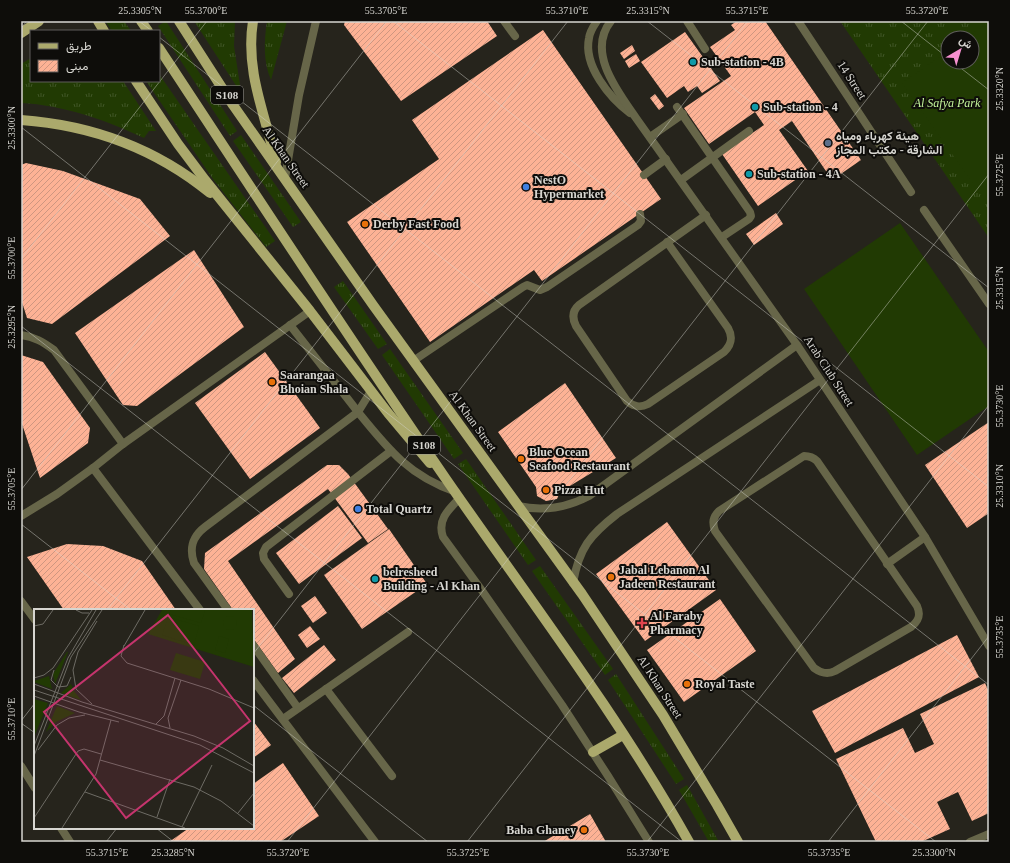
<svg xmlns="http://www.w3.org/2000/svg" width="1010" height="863" font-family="'Times New Roman',Vazirmatn,serif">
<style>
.grass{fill:url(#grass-tufts);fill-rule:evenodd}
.garden{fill:#213a03}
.building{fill:url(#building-hatch)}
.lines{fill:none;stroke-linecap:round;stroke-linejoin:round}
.lane{stroke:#676649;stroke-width:8}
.street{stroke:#676649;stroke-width:8}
.primary{stroke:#aba96c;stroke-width:10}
.ticks{fill:none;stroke:#d7d6d1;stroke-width:1;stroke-opacity:0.45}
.culture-dot{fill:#0f9aa8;stroke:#0e0d0a;stroke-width:1.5}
.service-dot{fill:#5c6f8a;stroke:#0e0d0a;stroke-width:1.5}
.shop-dot{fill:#3f7fe0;stroke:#0e0d0a;stroke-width:1.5}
.food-dot{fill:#e8710a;stroke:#0e0d0a;stroke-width:1.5}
.health-dot{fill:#e0444e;stroke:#0e0d0a;stroke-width:1.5}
.labels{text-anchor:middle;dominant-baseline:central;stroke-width:4;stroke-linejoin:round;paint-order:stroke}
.shield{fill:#0e0d0a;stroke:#9b9a95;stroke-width:1}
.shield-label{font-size:11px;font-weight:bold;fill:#d7d6d1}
.poi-label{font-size:12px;font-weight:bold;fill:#d7d6d1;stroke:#0e0d0a;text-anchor:start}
.street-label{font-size:12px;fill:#d7d6d1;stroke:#0e0d0a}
.park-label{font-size:12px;font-style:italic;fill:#c4f59b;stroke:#0e0d0a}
.inset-road{fill:none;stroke:#6d6b64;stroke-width:1}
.view{fill:#c5346d;fill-opacity:0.15;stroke:#c5346d;stroke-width:2}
.inset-edge{fill:none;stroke:#d7d6d1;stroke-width:2}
.neatline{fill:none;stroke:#d7d6d1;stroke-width:1.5}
.ticks-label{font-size:10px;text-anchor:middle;fill:#d7d6d1}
</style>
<defs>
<pattern id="grass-tufts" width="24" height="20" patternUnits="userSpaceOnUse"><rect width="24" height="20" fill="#213a03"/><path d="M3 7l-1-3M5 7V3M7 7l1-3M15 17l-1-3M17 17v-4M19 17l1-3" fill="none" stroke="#405627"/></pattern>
<pattern id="building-hatch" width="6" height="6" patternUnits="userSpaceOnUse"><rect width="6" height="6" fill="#fdb295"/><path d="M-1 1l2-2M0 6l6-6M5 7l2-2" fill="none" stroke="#ce9680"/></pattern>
</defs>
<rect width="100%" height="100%" fill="#26241c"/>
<!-- grass -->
<g class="grass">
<path d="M105 21H124L131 31H112Z"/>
<path d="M166 21 237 131 230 136 158 26Z"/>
<path d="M194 21H235L234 46 240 85 237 87Z"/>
<path d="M267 21H287L271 80C263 62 264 41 267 21Z"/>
<path d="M840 21H989V238ZM948 38H972V62H948Z"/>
<path d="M31 58V81H123L156 131H149L144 138C106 120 63 105 21 103V64Z"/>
<path d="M159 74 275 241 266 247 213 179 146 81H159Z"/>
<path d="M241 135 301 222 293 227 233 141Z"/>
<path d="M343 281 387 344 378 349 334 287Z"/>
<path d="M390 349 463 453 454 459 382 355Z"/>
<path d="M466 459 536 560 528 565 458 464Z"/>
<path d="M540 566 613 669 605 675 532 571Z"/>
<path d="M616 674 684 779 676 784 608 680Z"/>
<path d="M687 785 719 842H709L679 790Z"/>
</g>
<!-- garden -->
<g class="garden">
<path d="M989 22V206L902 83 948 51V62H972V38H966Z"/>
<path d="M900 223 989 352V406L917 455 804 289Z"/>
</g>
<!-- building -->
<g class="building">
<path d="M345 21H487L497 36 401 101 344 25Z"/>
<path d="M737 21H765L861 160 832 180 792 121 779 130 808 171 758 206 722 154 764 125 755 112 709 144 684 108 731 76 710 47 735 30 731 25Z"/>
<path d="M543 30 661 199 542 281 534 270 430 342 347 222 439 159 412 120Z"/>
<path d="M685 32 720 81 702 93 697 86 688 92 684 86 667 98 641 62Z"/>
<path d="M632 45 635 51 624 59 620 53Z"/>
<path d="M636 54 640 61 629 68 625 61Z"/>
<path d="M655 94 664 106 659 110 650 98Z"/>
<path d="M26 163 63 171 140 199 170 236 52 324 27 318 21 299V165Z"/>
<path d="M776 213 783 224 754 245 746 234Z"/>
<path d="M194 250 244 327 137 406 123 405 75 333Z"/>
<path d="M265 352 320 428 250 479 195 403Z"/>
<path d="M21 355 43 362 90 428 88 443 40 478 21 421Z"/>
<path d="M565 383 616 458 560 492 557 499 546 501 537 496 536 487 498 432Z"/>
<path d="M989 422V513L967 528 925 465Z"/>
<path d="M327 465H339L348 474 388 529 368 543 328 489 228 561 295 659 278 673 253 638V610H233L204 569 205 553Z"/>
<path d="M338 506 362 538 299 584 276 553Z"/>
<path d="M667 522 716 590 645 641 596 574Z"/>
<path d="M389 529 427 584 362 629 324 575Z"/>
<path d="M67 544 103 546 142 561 176 610H64L27 557Z"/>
<path d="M315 596 327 613 313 623 301 606Z"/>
<path d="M720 599 756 651 684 702 647 650Z"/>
<path d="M310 626 320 639 307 648 298 635Z"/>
<path d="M957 635 979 677 835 753 812 711Z"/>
<path d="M324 645 336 660 294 693 282 678Z"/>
<path d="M985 683 989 692V813L972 821 958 792 937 802 950 829 921 842H876L836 759 903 728 915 753 934 744 920 714Z"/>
<path d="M253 721 271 745 253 758Z"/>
<path d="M283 763 319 816 280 842H169L189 828H253V784Z"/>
<path d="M590 814 606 842H543Z"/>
</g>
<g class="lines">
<!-- lane -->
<g class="lane">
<path d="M504 21 515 36"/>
<path d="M687 21 705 49"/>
<path d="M798 21 911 192"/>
<path d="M677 107 750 212 751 216 749 219 722 237"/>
<path d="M650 137 683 114"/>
<path d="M644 175 666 159"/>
<path d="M285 178 299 95 316 21"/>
<path d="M681 180 749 131"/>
<path d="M924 210 989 304"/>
<path d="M667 242 728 328C733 337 732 344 724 352L648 404C640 408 634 407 627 401L576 326C572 318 572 311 579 305L706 215"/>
<path d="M413 361 523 287 527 285 540 290 547 287 638 225 641 221 640 214"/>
<path d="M371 391 358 412C388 449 409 476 456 492"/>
<path d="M804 456C810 456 813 457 817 461L917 606C921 615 919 621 911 627L835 671C827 675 821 673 814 668L715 531C712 522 713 517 719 511Z"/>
<path d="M460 498C448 510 437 520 443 537L483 592 562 705 608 776 649 842"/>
<path d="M887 564 925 537"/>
<path d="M289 594 264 559 263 553 266 547 391 451"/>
<path d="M21 601 35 620"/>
<path d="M228 610 194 563C189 548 192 537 205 527L358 412 290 325"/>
<path d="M253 645 298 708"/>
<path d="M326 689 392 776"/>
<path d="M283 719 408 632"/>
<path d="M970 842 989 834"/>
</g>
<!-- street -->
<g class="street">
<path d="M597 21C593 27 590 31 589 38 583 66 610 98 630 113"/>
<path d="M611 21C586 52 618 92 636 118L797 345 925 537 989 646"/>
<path d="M21 335C35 337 43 342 54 350L123 444"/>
<path d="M93 468 200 610"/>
<path d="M518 506C544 512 566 508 589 496L797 345"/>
<path d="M21 516 57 494 93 468 123 444 310 311"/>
<path d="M573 583C579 548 590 535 617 514L820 380"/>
<path d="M253 680 375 842"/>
<path d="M21 766 35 788"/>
<path d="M61 828 70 842"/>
</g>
<!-- primary -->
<g class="primary">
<path d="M98 21 104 31"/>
<path d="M141 21 148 31"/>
<path d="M179 21 233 105 373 305 582 594 663 715 717 805 738 842"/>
<path d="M253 21C245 71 265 114 276 162"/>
<path d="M21 33 39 21"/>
<path d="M159 48C254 192 348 337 446 479 529 599 618 715 689 842"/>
<path d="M136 81 178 144 205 180 310 311 388 413 430 463"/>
<path d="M21 120C91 125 155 148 210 193"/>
<path d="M593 752 623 735"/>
</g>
</g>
<!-- ticks -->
<path class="ticks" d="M139 21 152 31M393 21 989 487M647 21 989 288M901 21 948 58M21 28 27 21M159 37 989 685M953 62 989 90M21 127 936 842M21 259 207 21M21 326 682 842M21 490 387 21M21 524 131 610M107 610 568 21M253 654 748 21M253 705 428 842M21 721 35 703M21 723 35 733M156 828 174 842M106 842 117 828M287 842 928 21M467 842 989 174M647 842 989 405M828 842 989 636"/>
<!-- markers -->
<g class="culture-dot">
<circle cx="693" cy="62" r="4"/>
<circle cx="755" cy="107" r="4"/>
<circle cx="749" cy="174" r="4"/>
<circle cx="375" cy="579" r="4"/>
</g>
<circle class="service-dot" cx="828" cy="143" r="4"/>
<g class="shop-dot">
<circle cx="526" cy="187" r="4"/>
<circle cx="358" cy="509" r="4"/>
</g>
<g class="food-dot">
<circle cx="365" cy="224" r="4"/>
<circle cx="272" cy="382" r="4"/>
<circle cx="521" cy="459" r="4"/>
<circle cx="546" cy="490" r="4"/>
<circle cx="611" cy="577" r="4"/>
<circle cx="687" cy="684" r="4"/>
<circle cx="584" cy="830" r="4"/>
</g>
<path class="health-dot" d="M640 617h4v4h4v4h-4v4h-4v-4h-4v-4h4z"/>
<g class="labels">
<!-- shield labels -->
<g class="shield">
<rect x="211" y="86" width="32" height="18" rx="3"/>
<rect x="408" y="436" width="32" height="18" rx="3"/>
</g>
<g class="shield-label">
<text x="227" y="95">S108</text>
<text x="424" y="445">S108</text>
</g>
<!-- poi labels -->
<g class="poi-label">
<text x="701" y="62">Sub-station - 4B</text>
<text x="763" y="107">Sub-station - 4</text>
<text x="836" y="136">هيئة كهرباء ومياه<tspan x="836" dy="14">الشارقة - مكتب المجاز</tspan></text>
<text x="757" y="174">Sub-station - 4A</text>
<text x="534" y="180">NestO<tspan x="534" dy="14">Hypermarket</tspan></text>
<text x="373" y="224">Derby Fast Food</text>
<text x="280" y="375">Saarangaa<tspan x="280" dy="14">Bhoian Shala</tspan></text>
<text x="529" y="452">Blue Ocean<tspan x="529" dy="14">Seafood Restaurant</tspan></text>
<text x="554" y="490">Pizza Hut</text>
<text x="366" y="509">Total Quartz</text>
<text x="619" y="570">Jabal Lebanon Al<tspan x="619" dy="14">Jadeen Restaurant</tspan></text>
<text x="383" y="572">belresheed<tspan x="383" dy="14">Building - Al Khan</tspan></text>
<text x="650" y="616">Al Faraby<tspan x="650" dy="14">Pharmacy</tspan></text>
<text x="695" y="684">Royal Taste</text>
<text x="576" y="830" text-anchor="end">Baba Ghaney</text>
</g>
<!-- street labels -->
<g class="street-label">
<text transform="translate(852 80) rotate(57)">14 Street</text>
<text transform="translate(286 157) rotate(55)">Al Khan Street</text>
<text transform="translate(829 371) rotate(57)">Arab Club Street</text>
<text transform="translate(473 421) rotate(54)">Al Khan Street</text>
<text transform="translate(660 687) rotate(57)">Al Khan Street</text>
</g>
<!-- park labels -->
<g class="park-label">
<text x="947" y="103">Al Safya Park</text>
</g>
</g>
<!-- overview -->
<g transform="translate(34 609)">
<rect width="220" height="220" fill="#26241c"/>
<path d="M128 1H218L220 58 114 25ZM33 43H34L21 75 19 65ZM15 67 18 80 0 73V72ZM37 75 40 82 47 91 27 84ZM0 90 14 94 0 128ZM23 97 41 104 22 113 12 123Z" fill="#213a03"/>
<path d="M137 1H171L167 14 135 5ZM189 14a7 7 0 1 1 14 0a7 7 0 1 1-14 0ZM134 8 165 17 160 36 128 26ZM185 27 195 30 191 44 181 41ZM142 44 171 53 166 70 136 61Z" fill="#213a03"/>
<path class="inset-road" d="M42 1 48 4H55M0 17 9 15 19 1M90 36 87 47 93 54 175 80 220 99M90 37 111 1M20 61 17 71 24 78 33 77 37 68M0 69 10 66 19 59 58 1M0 75 48 93 160 127 189 139 220 157M0 81 166 136 220 164M0 87 45 103 85 113M58 95 42 80 39 61 44 43 63 12M122 115 130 107 141 69M136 119 134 109 147 71M0 137 34 49 62 1M4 141 23 116 35 109 51 106M0 147 37 48 68 1M66 151 160 178 187 192 220 217M51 183 151 219M204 204 220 184M123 208 136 170M0 209 44 142 50 140 67 145M148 218 178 156M28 219 62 165 77 111"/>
<path class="view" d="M134 6 216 112 92 209 10 103Z"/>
<rect width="220" height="220" class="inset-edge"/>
</g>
<!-- border -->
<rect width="1010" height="863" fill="none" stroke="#0e0d0a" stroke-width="44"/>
<!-- legend -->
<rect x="30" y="30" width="130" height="52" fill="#0e0d0a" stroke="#5e5d5a"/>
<rect x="38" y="43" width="20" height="6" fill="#aba96c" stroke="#5e5d5a"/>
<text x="66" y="50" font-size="12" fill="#d7d6d1">طريق</text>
<rect x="38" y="60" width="20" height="12" fill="url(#building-hatch)" stroke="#5e5d5a"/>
<text x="66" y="70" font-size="12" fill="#d7d6d1">مبنى</text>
<!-- north arrow -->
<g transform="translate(960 50) rotate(38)"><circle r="19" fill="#0e0d0a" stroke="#5e5d5a"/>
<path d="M0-3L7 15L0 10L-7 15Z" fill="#f690d0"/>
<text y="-6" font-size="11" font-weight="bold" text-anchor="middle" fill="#d7d6d1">ش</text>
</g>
<rect x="22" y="22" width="966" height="819" class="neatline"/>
<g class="ticks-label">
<text x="140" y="14">25.3305°N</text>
<text x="206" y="14">55.3700°E</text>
<text x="386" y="14">55.3705°E</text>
<text x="567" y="14">55.3710°E</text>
<text x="648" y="14">25.3315°N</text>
<text x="747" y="14">55.3715°E</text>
<text x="927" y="14">55.3720°E</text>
<text transform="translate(999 89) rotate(-90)" y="4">25.3320°N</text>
<text transform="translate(11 128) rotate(-90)" y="4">25.3300°N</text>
<text transform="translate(999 175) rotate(-90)" y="4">55.3725°E</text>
<text transform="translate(11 258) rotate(-90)" y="4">55.3700°E</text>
<text transform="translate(999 288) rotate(-90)" y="4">25.3315°N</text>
<text transform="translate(11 327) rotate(-90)" y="4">25.3295°N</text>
<text transform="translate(999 406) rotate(-90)" y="4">55.3730°E</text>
<text transform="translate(999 486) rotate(-90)" y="4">25.3310°N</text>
<text transform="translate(11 489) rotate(-90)" y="4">55.3705°E</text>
<text transform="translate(999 637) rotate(-90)" y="4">55.3735°E</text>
<text transform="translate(11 719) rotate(-90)" y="4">55.3710°E</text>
<text x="107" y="856">55.3715°E</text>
<text x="173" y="856">25.3285°N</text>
<text x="288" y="856">55.3720°E</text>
<text x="468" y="856">55.3725°E</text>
<text x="648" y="856">55.3730°E</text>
<text x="829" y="856">55.3735°E</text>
<text x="934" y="856">25.3300°N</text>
</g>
</svg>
